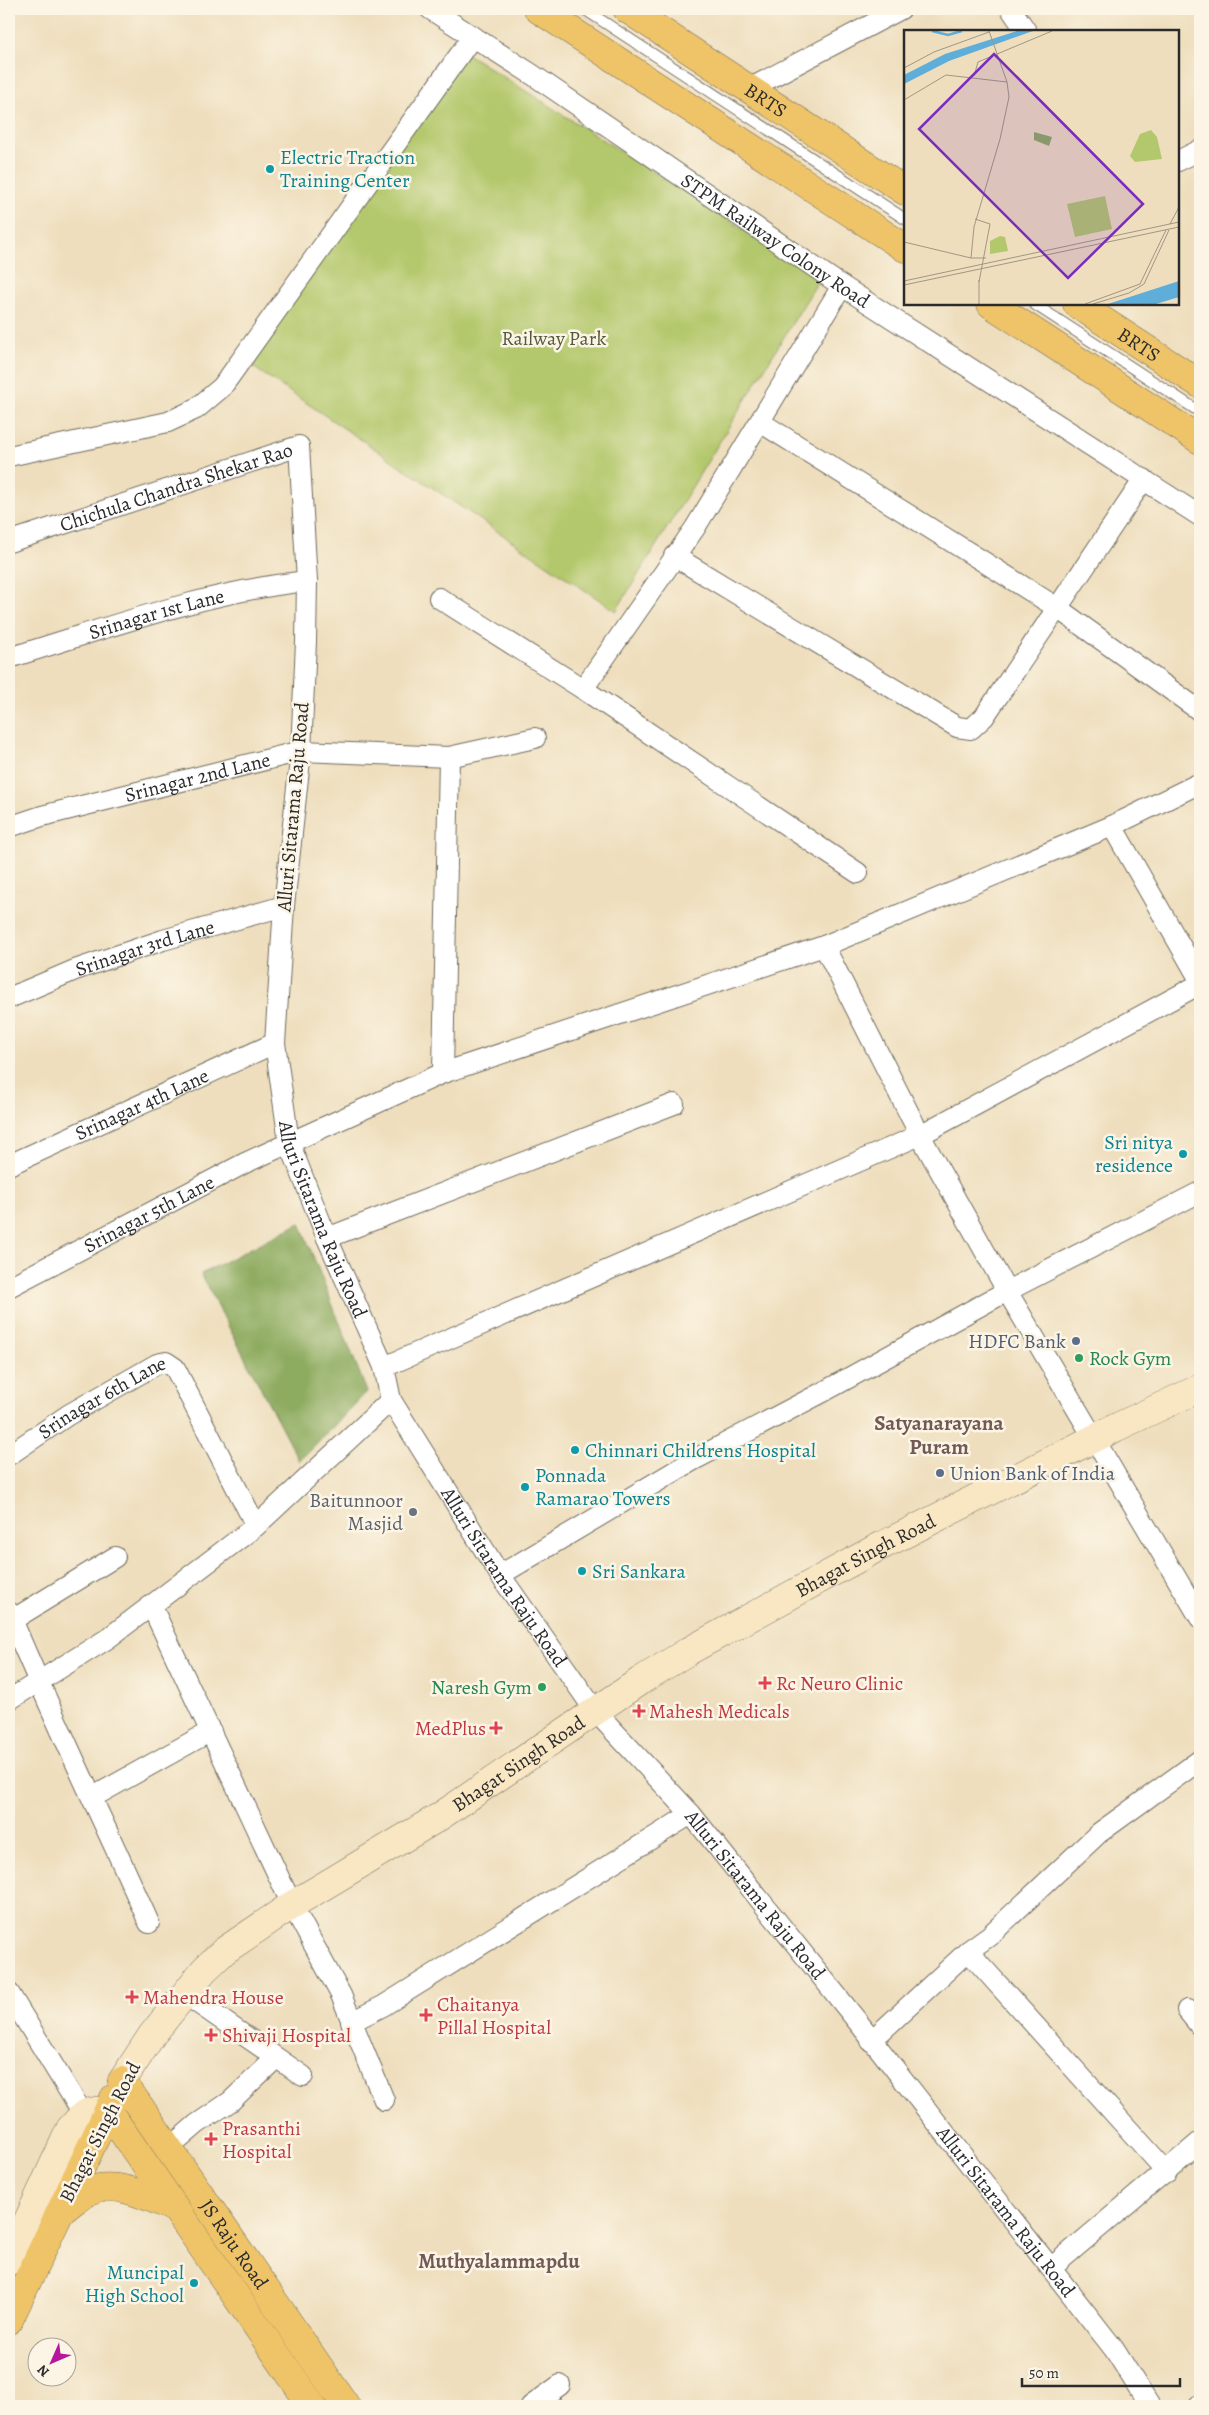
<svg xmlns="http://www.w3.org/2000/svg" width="1209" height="2415" font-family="Alegreya,serif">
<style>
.green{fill:#b3c86c;stroke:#6f7a4c}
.forest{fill:#8eac60;stroke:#5c6c46}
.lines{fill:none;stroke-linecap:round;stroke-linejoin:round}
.lane-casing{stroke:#6f6a5e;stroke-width:12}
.street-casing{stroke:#6f6a5e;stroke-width:22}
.secondary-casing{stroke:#6f6a5e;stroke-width:29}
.primary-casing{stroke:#6f6a5e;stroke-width:29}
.lane{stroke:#fff;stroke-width:10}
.street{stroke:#fff;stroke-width:20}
.secondary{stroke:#f9e7c3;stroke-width:28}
.primary{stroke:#efc469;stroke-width:28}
.culture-dot{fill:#0f9aa8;stroke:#fcf5e5;stroke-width:2}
.service-dot{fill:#5c6f8a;stroke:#fcf5e5;stroke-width:2}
.leisure-dot{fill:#2e9e5b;stroke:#fcf5e5;stroke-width:2}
.worship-dot{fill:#6b7280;stroke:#fcf5e5;stroke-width:2}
.health-dot{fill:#e0444e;stroke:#fcf5e5;stroke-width:2}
.labels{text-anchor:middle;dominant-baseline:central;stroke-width:5;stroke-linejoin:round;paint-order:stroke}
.street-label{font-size:20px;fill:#2b2b2b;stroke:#fcf5e5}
.culture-label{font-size:20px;fill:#0d838f;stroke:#fcf5e5;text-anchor:start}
.park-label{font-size:20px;fill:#545a3e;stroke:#fcf5e5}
.service-label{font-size:20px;fill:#4e5e75;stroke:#fcf5e5;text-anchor:end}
.leisure-label{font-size:20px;fill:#27864d;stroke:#fcf5e5;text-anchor:start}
.worship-label{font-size:20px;fill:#5b616d;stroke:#fcf5e5;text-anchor:end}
.health-label{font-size:20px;fill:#be3a42;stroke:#fcf5e5;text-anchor:start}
.neighbourhood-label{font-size:21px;font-weight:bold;fill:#715955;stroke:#fcf5e5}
.inset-river{fill:none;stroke:#5fadd9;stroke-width:2.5}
.inset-road{fill:none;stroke:#a09683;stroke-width:1}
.view{fill:#7b2cbf;fill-opacity:0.15;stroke:#7b2cbf;stroke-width:2.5}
.inset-edge{fill:none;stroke:#2b2b2b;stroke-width:2.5}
</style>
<rect width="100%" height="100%" fill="#fcf5e5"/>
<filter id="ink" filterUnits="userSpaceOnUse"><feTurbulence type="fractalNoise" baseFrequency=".02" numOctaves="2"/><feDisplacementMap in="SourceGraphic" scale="10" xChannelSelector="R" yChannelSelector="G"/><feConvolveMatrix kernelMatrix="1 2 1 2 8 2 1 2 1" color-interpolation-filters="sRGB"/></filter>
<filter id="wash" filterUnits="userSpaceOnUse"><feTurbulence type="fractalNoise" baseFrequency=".0096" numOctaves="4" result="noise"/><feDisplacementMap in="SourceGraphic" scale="20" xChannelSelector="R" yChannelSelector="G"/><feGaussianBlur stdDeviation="1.12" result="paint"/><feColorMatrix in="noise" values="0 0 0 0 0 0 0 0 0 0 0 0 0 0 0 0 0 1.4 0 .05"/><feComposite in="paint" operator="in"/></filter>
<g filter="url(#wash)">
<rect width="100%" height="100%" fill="#eedebd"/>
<!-- green -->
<path class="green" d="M458 48 820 278 616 611 250 365Z"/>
<!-- forest -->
<path class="forest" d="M300 1223 367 1392 299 1461 201 1274Z"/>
</g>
<g filter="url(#ink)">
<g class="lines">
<defs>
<g id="lane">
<path d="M584 9 905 219"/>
<path d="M1034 304 1200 412"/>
</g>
<g id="street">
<path id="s1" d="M430 9 533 75 842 286 1200 516"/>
<path d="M1011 9 1026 31"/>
<path d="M749 89 901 9"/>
<path d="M1178 161 1200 150"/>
<path d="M760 422 1056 607 1200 711"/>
<path d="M9 456 168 422 196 409 222 387 473 36"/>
<path id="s2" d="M9 542 299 446 307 581 306 642 301 751 284 906 275 1043 289 1142 327 1238 384 1367 391 1400 500 1575 596 1712 691 1814 862 2027 1114 2349 1150 2406"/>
<path d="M674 556 957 727 971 729 984 717 1144 479"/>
<path d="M439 598 583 689 858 873"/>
<path id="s3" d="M9 658C107 628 205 592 307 581"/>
<path d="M583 689 695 528 842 286"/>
<path d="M1112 826 1200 980"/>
<path id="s4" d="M9 827 42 816 301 751 449 757 535 738"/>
<path d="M824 946 920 1135 1007 1291 1200 1618"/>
<path id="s5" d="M9 998 75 970 163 940 284 906"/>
<path d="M443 1073 449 757"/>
<path id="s6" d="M9 1165 275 1043"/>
<path d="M327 1238 674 1104"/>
<path id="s7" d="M9 1287 245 1163 443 1073 824 946 1112 826 1200 783"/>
<path d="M384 1367 920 1135 1200 984"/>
<path id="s8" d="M9 1455 68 1415 157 1364 166 1362 175 1368 256 1526"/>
<path d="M500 1575 692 1461 823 1392 1007 1291 1200 1192"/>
<path d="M152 1607 292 1905 341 1995 384 2100"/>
<path d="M9 1612C52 1717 103 1819 149 1923"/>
<path d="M9 1622 115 1557"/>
<path d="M9 1700 107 1639 256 1526 391 1400"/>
<path d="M93 1797 211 1731"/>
<path d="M968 1951 1167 2172"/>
<path d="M9 1993 83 2114"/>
<path d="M186 1995 303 2076"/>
<path d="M1187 2010 1200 2026"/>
<path d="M351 2022 383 2006 691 1814"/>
<path d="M871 2041 968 1951 989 1936 1099 1833 1200 1760"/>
<path d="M168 2149 197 2124 231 2101 275 2059"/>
<path d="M1051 2268 1200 2142"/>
<path d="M531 2406 560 2385"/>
<path d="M1199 2406 1200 2405"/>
</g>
<g id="secondary">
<path id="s9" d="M122 2081 152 2035 204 1970 224 1951 292 1905 439 1817 640 1681 687 1652 875 1549 1115 1428 1200 1388"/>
<path d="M9 2261 70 2129C83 2114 86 2109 108 2111"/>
</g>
<g id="primary">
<path d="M538 9 905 248"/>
<path id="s10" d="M627 9 905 191"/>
<path d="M991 304 1200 440"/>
<path id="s11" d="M1077 304 1200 384"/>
<path id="s12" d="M122 2081 346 2406"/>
<path d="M108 2111 312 2406"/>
<path d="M60 2212C69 2205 79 2196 89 2191 114 2179 151 2198 174 2208"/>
<path d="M9 2320 114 2098"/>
</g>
</defs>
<!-- lane casing -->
<use href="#lane" class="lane-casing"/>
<!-- street casing -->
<use href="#street" class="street-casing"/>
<!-- secondary casing -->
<use href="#secondary" class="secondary-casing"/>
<!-- primary casing -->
<use href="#primary" class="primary-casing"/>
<!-- lane -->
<use href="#lane" class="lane"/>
<!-- street -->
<use href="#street" class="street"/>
<!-- secondary -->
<use href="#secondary" class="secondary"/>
<!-- primary -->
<use href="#primary" class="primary"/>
</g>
</g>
<!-- markers -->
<g class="culture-dot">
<circle cx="270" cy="169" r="5"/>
<circle cx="1183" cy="1154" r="5"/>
<circle cx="575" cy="1450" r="5"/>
<circle cx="525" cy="1487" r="5"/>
<circle cx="582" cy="1571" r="5"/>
<circle cx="194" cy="2283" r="5"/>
</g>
<g class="service-dot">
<circle cx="1076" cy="1341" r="5"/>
<circle cx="940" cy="1473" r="5"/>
</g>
<g class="leisure-dot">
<circle cx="1079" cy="1358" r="5"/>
<circle cx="542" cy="1687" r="5"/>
</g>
<circle class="worship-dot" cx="413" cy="1512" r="5"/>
<g class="health-dot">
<path d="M762.5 1675.5h5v5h5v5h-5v5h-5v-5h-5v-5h5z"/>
<path d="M636.5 1703.5h5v5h5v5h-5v5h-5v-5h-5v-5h5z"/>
<path d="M493.5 1720.5h5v5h5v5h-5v5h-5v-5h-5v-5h5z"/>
<path d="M129.5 1989.5h5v5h5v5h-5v5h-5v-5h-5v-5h5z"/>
<path d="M423.5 2007.5h5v5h5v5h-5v5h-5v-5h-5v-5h5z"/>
<path d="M208.5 2027.5h5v5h5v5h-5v5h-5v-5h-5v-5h5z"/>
<path d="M208.5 2131.5h5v5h5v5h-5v5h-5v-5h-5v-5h5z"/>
</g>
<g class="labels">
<!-- street labels -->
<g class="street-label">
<text stroke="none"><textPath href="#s10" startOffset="166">BRTS</textPath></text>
<text stroke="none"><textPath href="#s1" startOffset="416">STPM Railway Colony Road</textPath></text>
<text stroke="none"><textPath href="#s11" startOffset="74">BRTS</textPath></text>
<text stroke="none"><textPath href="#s2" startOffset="176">Chichula Chandra Shekar Rao</textPath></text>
<text stroke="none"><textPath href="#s3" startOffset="154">Srinagar 1st Lane</textPath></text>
<text stroke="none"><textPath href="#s4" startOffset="195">Srinagar 2nd Lane</textPath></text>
<text transform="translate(293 807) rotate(-85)">Alluri Sitarama Raju Road</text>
<text stroke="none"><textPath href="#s5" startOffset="145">Srinagar 3rd Lane</textPath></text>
<text stroke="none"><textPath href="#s6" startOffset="146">Srinagar 4th Lane</textPath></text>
<text stroke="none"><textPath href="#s7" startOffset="158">Srinagar 5th Lane</textPath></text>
<text stroke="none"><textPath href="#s2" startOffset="1088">Alluri Sitarama Raju Road</textPath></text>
<text stroke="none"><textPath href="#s8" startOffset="110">Srinagar 6th Lane</textPath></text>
<text stroke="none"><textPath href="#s9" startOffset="920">Bhagat Singh Road</textPath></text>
<text stroke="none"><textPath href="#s2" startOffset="1492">Alluri Sitarama Raju Road</textPath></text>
<text stroke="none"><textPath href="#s9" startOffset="515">Bhagat Singh Road</textPath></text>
<text stroke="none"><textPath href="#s2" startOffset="1898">Alluri Sitarama Raju Road</textPath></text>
<text transform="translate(100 2132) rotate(-63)">Bhagat Singh Road</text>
<text stroke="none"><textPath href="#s2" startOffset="2302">Alluri Sitarama Raju Road</textPath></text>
<text stroke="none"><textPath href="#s12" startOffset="198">JS Raju Road</textPath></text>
</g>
<!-- culture labels -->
<g class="culture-label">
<text x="280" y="157">Electric Traction<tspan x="280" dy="23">Training Center</tspan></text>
<text x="1173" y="1142" text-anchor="end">Sri nitya<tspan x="1173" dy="23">residence</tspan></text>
<text x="585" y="1450">Chinnari Childrens Hospital</text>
<text x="535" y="1475">Ponnada<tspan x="535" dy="23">Ramarao Towers</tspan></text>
<text x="592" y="1571">Sri Sankara</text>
<text x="184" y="2272" text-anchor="end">Muncipal<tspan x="184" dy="23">High School</tspan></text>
</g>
<!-- park labels -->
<g class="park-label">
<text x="554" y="338">Railway Park</text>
</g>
<!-- service labels -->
<g class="service-label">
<text x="1066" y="1341">HDFC Bank</text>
<text x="950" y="1473" text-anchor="start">Union Bank of India</text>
</g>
<!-- leisure labels -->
<g class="leisure-label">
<text x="1089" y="1358">Rock Gym</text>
<text x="532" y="1687" text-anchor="end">Naresh Gym</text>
</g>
<!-- worship labels -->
<g class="worship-label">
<text x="403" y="1500">Baitunnoor<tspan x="403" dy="23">Masjid</tspan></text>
</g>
<!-- health labels -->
<g class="health-label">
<text x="776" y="1683">Rc Neuro Clinic</text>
<text x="649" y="1711">Mahesh Medicals</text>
<text x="486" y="1728" text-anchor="end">MedPlus</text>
<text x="143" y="1997">Mahendra House</text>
<text x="437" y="2004">Chaitanya<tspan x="437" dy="23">Pillal Hospital</tspan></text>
<text x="222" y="2035">Shivaji Hospital</text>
<text x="222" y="2128">Prasanthi<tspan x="222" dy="23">Hospital</tspan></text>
</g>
<!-- neighbourhood labels -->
<g class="neighbourhood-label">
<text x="939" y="1423">Satyanarayana<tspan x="939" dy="24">Puram</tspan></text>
<text x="499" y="2261">Muthyalammapdu</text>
</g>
</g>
<!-- overview -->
<g transform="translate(904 30)">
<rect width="275" height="275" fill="#eedebd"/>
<path d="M247 100 253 107 258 129 231 132 226 126 236 104ZM201 166 208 199 171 207 163 174ZM96 206 101 207 104 221 86 224V211Z" fill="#b3c86c"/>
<path d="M130 102 148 107 145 116 130 110Z" fill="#8eac60"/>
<path d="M113 1H129L45 31 0 54V45L41 24ZM275 251V267L252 274H204Z" fill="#5fadd9"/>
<path class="inset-river" d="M28 1 44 5 58 1"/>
<path class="inset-road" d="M85 1 103 52M0 38 30 22 85 2M70 46 74 32 148 1M0 70 42 45 103 52M71 189 86 194 75 252M266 194 275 177M0 212 67 228M82 228H67L70 197 96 109 105 67 103 52M75 250V274M0 251 275 192M0 255 275 197M181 274 236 254 262 200M189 274 225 263 240 254 265 200"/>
<path class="view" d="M90 24 239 174 164 248 15 99Z"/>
<rect width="275" height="275" class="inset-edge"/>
</g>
<!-- margin -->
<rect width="1209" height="2415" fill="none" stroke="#fcf5e5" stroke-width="30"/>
<!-- north arrow -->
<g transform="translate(52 2362) rotate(225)"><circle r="24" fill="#fcf5e5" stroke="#a8a49b"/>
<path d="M0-4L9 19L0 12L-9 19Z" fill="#b5179e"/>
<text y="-8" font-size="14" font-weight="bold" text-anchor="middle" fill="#2b2b2b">N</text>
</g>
<!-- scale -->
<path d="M1022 2378v8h158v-8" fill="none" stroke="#2b2b2b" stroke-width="2.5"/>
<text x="1029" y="2378" font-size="15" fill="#2b2b2b" stroke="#fcf5e5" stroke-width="4" paint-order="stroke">50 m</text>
</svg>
